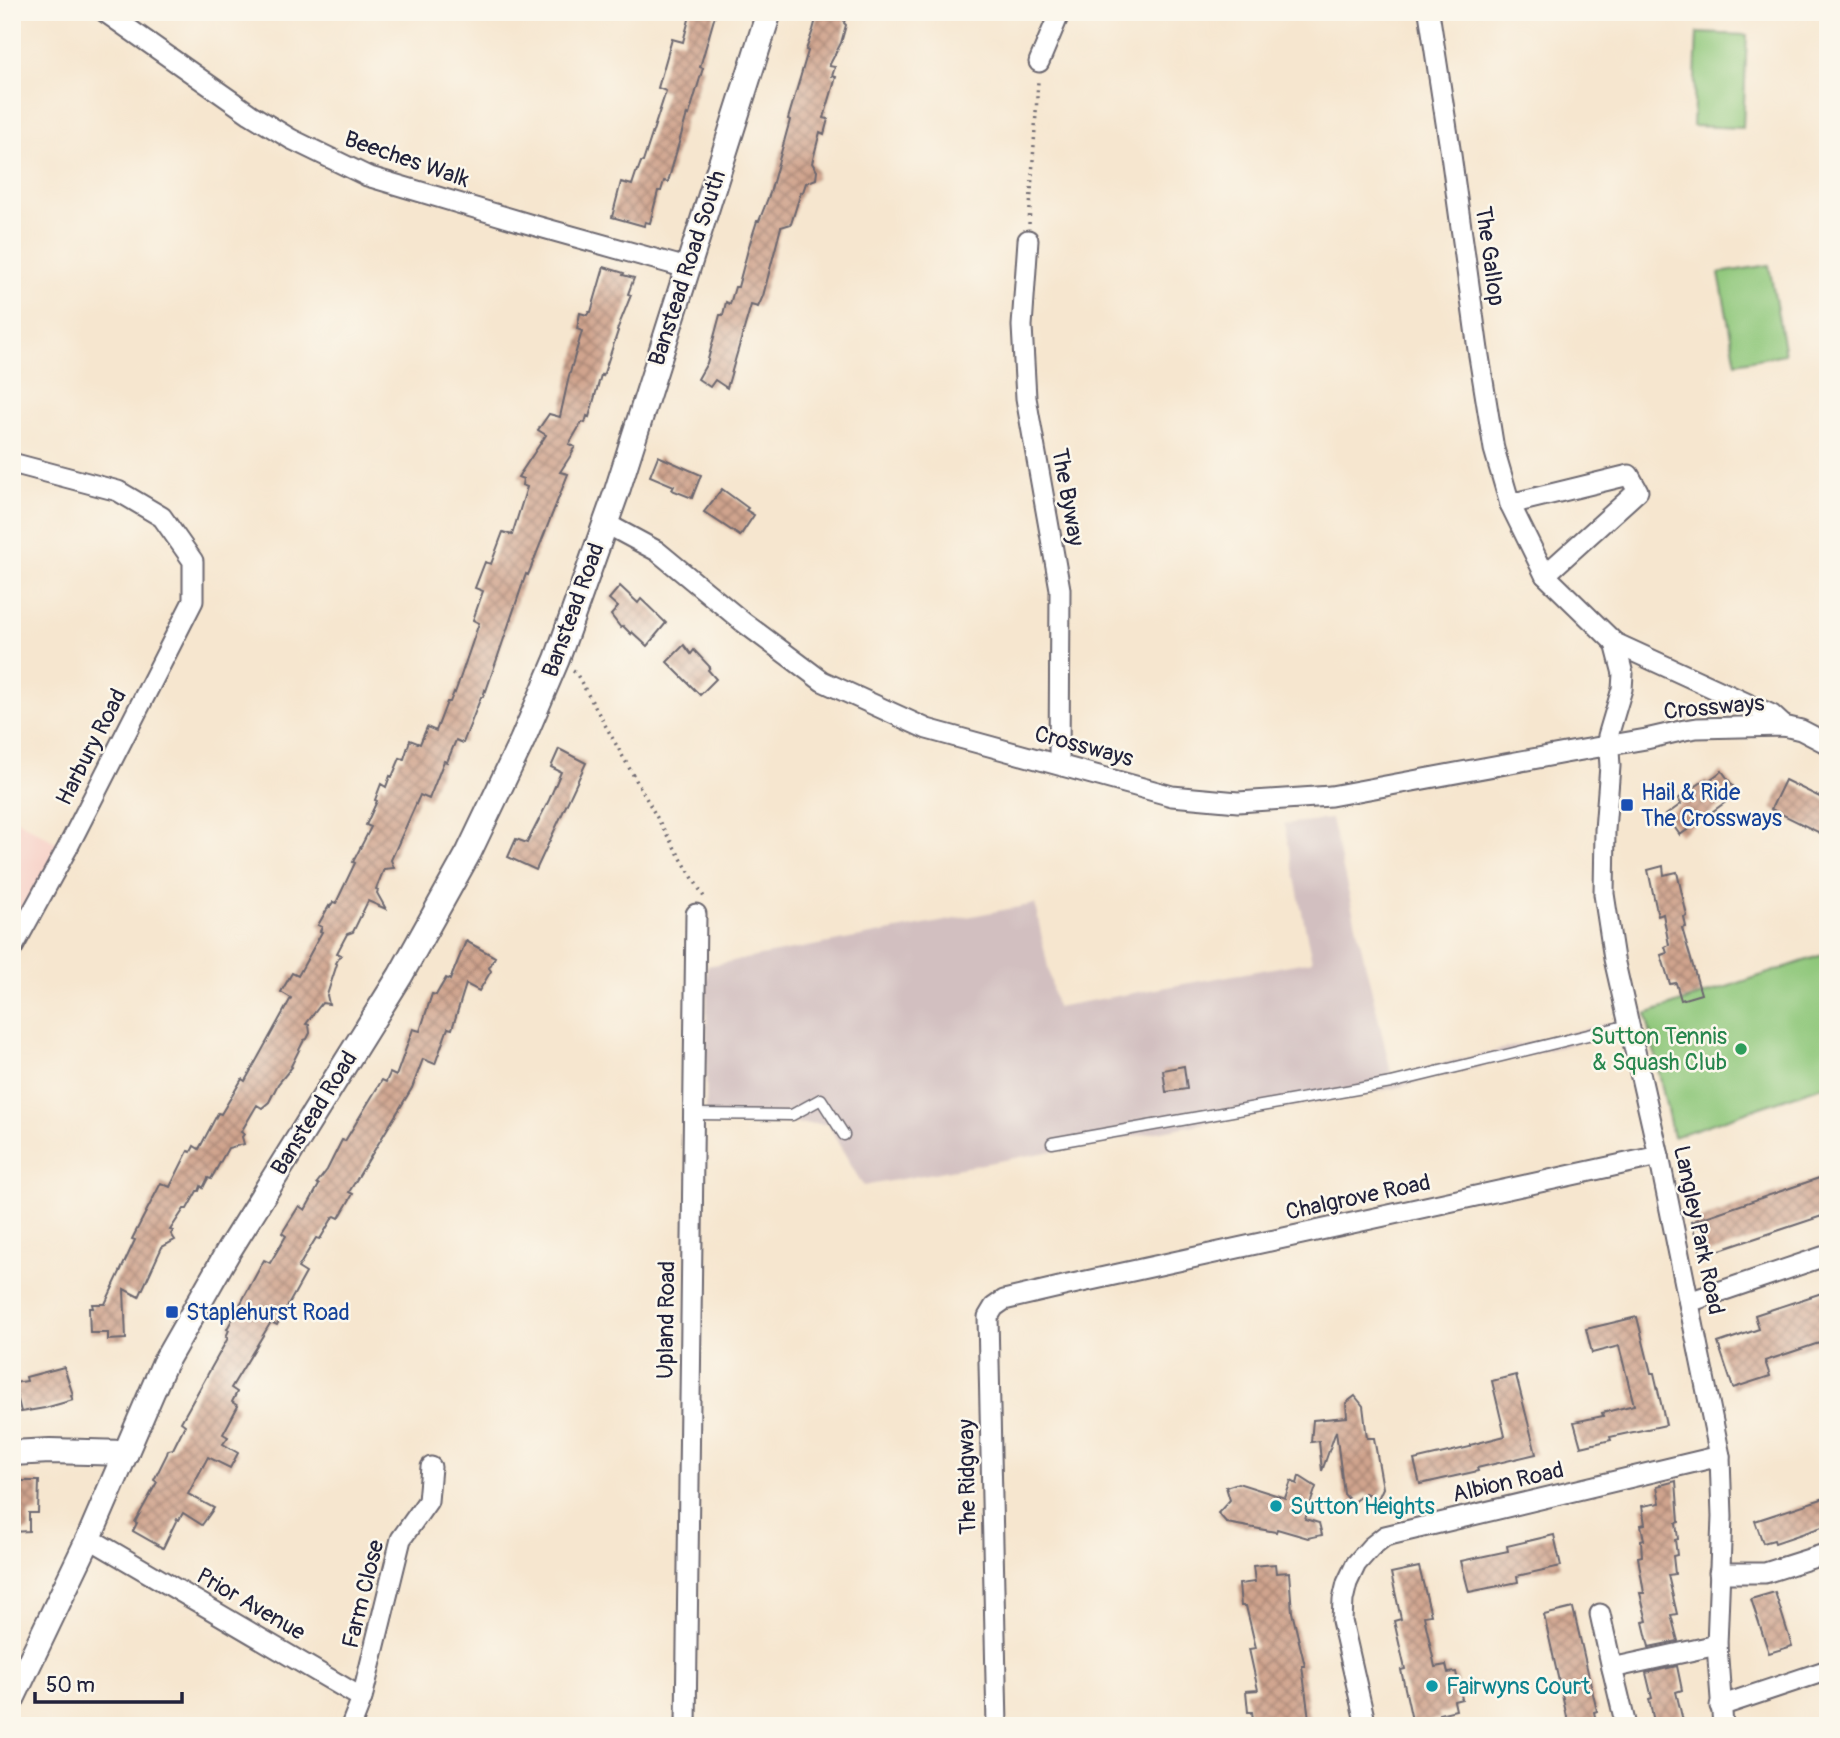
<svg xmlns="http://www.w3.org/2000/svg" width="1840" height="1738" font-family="Pangolin,sans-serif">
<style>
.built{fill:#f7d1c8}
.industrial{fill:#d2bfc0}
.grass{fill:#8fc77a;stroke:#58745a;stroke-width:2}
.building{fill:url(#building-cross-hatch)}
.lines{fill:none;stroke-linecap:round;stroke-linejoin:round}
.service-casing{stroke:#6c676f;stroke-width:13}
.minor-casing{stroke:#6c676f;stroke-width:23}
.tertiary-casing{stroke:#6c676f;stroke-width:28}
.path{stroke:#6c676f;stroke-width:3.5;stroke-dasharray:2 5;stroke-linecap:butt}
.service{stroke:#fff;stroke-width:10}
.minor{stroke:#fff;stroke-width:19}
.tertiary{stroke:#fff;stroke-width:24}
.transit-dot{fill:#1a4fb4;stroke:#fbf7ec;stroke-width:2.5}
.leisure-dot{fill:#2e9e5b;stroke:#fbf7ec;stroke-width:2.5}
.culture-dot{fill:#0f9aa8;stroke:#fbf7ec;stroke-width:2.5}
.labels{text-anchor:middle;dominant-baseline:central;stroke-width:5;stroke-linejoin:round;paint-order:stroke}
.street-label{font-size:23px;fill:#22223b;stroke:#fbf7ec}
.transit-label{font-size:23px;fill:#164399;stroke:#fbf7ec;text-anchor:start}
.leisure-label{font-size:23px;fill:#27864d;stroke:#fbf7ec;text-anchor:end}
.culture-label{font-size:23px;fill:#0d838f;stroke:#fbf7ec;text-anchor:start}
</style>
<defs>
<pattern id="building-cross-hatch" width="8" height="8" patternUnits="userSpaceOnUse" patternTransform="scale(1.75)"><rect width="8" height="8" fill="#d0a48e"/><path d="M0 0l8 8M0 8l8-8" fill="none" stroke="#a88575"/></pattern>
</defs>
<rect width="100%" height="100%" fill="#fbf7ec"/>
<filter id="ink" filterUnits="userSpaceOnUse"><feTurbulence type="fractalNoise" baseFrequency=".0143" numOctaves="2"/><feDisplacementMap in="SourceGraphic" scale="14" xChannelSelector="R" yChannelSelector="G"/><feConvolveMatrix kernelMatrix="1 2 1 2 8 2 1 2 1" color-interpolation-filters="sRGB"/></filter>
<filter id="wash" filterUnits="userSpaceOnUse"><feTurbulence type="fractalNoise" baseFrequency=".00686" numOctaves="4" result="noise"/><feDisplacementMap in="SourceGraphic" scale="28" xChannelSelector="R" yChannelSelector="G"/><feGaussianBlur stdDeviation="1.57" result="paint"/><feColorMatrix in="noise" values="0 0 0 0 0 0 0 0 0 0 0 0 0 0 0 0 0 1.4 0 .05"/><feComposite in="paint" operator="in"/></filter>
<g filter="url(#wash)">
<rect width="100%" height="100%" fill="#f6e6cf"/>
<!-- built -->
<path class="built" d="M12 817 67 849 12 949Z"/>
<!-- industrial -->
<path class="industrial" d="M1331 819 1392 1076 1609 1023 1612 1034 1395 1088 863 1186 828 1124 706 1122 707 966 1035 904 1056 1007 1312 961 1284 824Z"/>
<!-- grass -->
<g class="grass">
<path d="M1697 33 1747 35 1743 128 1693 126Z"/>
<path d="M1769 265 1785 354 1736 363 1719 273Z"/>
<path d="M1828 953V1084L1673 1137 1646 1014Z"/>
</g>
<g id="blocks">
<!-- building -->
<g class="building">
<path d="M691 12H716L700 67 703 68 689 115 687 114 668 182 664 181 661 191H658L650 223 645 222 644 226 612 217 621 182 632 185 637 170H638L641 162H643L666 91 658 88 672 39 683 42Z"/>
<path d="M818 12H847L844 23 846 25 841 43 829 66 835 67 832 76 836 77 824 118 828 119 824 134 820 132 812 163 817 171 816 179 806 183 803 192H801L791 224 781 227 763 296 758 307 751 305 727 388 715 380 710 387 698 379 707 363 720 315H723L726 302 730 304 735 287H738L749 246 757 221H759L770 193 790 120 788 119 808 51 806 50 813 30Z"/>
<path d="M604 267 624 273 623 275 634 278 628 294 631 295 617 330 618 331 603 376 601 375 589 417 587 416 585 423 582 422 569 444 575 447 572 451 573 452 560 472 568 474 528 575 526 574 486 691 485 690 483 697H481L463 743 456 740 447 762 444 761 429 799 420 795 391 860 394 868 384 869 376 889 378 890 377 893 386 909 368 901 353 932 347 934 337 953 341 955 336 963 337 964 327 995 329 1004 322 1003 306 1024 309 1025 310 1033 307 1039 304 1040 291 1066 292 1067 278 1084 269 1102 262 1108 257 1105 241 1132 244 1134 242 1137 244 1144 228 1148 211 1179 208 1178 203 1188 201 1186 199 1191H197L187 1209H184L170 1230 173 1231 171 1234 175 1240 162 1247 139 1297 124 1289 126 1339 108 1340V1333H90L89 1308H93L92 1304H105L135 1240 132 1239 161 1183 170 1187 188 1151 191 1152 194 1146 199 1149 218 1113 221 1114 242 1079 245 1081 291 998 281 992 292 973 298 976 322 932 320 931 322 927 318 925 329 906 330 907 333 902 336 903 355 863 353 862 371 827 366 825 377 801 375 800 381 784 386 787 390 776 392 777 400 758 404 759 410 740 420 744 427 727 436 731 447 702H450L454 692 455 693 479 623 473 620 483 591 475 588 485 562 491 564 503 532 512 535 527 487 522 485 523 479 518 477 546 435 538 430 549 414 560 417 569 376 582 331 577 329 580 313 587 315 589 312H591Z"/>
<path d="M658 456 701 475 692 498 672 490 674 486 650 476Z"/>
<path d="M722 489 748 508 746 510 754 515 740 536 704 512Z"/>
<path d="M620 586 638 603 641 599 666 623 647 646 632 632 631 634 623 626 621 628 611 615 618 607 609 599Z"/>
<path d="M684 645 691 654 694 650 710 667 708 670 716 679 700 695 667 662Z"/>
<path d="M559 749 586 763 536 870 508 857 516 839 527 843 549 800 561 772 551 767Z"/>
<path d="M1722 771 1738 793 1680 835 1666 815 1681 804 1678 799 1706 779 1708 781Z"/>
<path d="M1785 780 1828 801V837L1771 809Z"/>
<path d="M1663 866 1664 875 1677 872 1687 916 1684 917 1686 927 1682 928 1701 994 1681 1000 1676 983 1670 984 1661 955 1667 953 1665 947 1669 945 1663 914 1658 916 1648 870Z"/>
<path d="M466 941 495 957 489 968 491 971 479 991 466 984 452 1029 448 1028 435 1064 423 1059 412 1088 349 1192 353 1194 339 1218 335 1216 333 1217 320 1239 316 1238 298 1268 306 1273 277 1325 271 1322 231 1388 237 1392 232 1402 238 1406 223 1434 228 1437 223 1444 238 1453 230 1468 208 1457 188 1494 214 1508 202 1525 183 1513 179 1520 177 1519 163 1548 133 1531 137 1523 135 1522 157 1482 154 1480 167 1454 168 1450 173 1449 185 1425 181 1422 228 1338 226 1337 229 1330 227 1329 264 1260 270 1263 286 1236 282 1233 299 1206 305 1210 319 1185 317 1183 327 1170 342 1140 345 1141 382 1080 386 1082 390 1073 396 1076 413 1029 420 1031 432 994 436 995 446 978 450 980Z"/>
<path d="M1184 1066 1187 1089 1166 1092 1163 1070Z"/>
<path d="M1828 1175V1214L1702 1256 1691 1222Z"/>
<path d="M1828 1291V1340L1765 1361 1770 1376 1733 1388 1718 1343 1759 1329 1755 1315Z"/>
<path d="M1637 1317 1651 1373H1654L1666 1425 1610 1437 1611 1440 1581 1447 1574 1422 1603 1416 1602 1413 1634 1405 1619 1346 1592 1353 1586 1329Z"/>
<path d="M64 1367 73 1395 71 1396 73 1400 45 1408 21 1412 14 1383 27 1381 26 1377Z"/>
<path d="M1516 1375 1536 1454 1477 1468 1478 1471 1420 1484 1414 1460 1470 1447V1445L1505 1436 1492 1381Z"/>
<path d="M1355 1396 1363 1406 1367 1438H1374L1383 1488 1378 1499 1365 1493 1352 1503 1344 1494 1336 1431 1322 1471 1319 1441 1311 1442 1313 1420 1347 1417 1346 1403Z"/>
<path d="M1299 1476 1316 1487 1305 1519 1319 1523 1322 1535 1308 1538 1277 1529 1276 1532 1227 1523 1218 1513 1230 1500 1226 1487 1238 1483 1285 1498 1291 1481 1297 1484Z"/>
<path d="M12 1481H39L38 1513H29V1531L12 1532Z"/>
<path d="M1676 1481 1679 1522 1676 1523 1678 1539 1675 1540 1677 1555 1673 1556 1675 1574 1668 1575 1677 1614 1671 1615 1678 1641 1649 1647 1643 1622 1647 1621 1640 1593H1644L1638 1557 1642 1556 1641 1541 1644 1540 1641 1525 1645 1524 1642 1506 1660 1503 1657 1486Z"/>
<path d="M1828 1497V1525L1775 1543 1774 1540 1763 1543 1755 1521Z"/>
<path d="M1554 1535 1561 1566 1517 1576 1518 1582 1469 1592 1461 1561 1508 1551 1507 1546Z"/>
<path d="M1275 1564 1276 1573 1289 1572 1292 1612 1305 1666H1302L1310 1726H1254L1252 1712H1248L1246 1691 1258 1690 1249 1649 1256 1648 1246 1606H1241L1239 1584 1255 1582 1253 1566Z"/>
<path d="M1419 1567 1431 1615 1424 1616 1435 1667 1446 1665 1448 1673 1456 1672 1462 1699 1454 1701 1456 1710 1439 1714 1440 1719 1413 1725 1401 1670 1405 1669 1394 1621 1401 1619 1391 1573Z"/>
<path d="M1775 1592 1792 1646 1769 1653 1751 1599Z"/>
<path d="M1573 1608 1597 1711 1594 1712 1597 1726H1569L1544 1615Z"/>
<path d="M1677 1666 1682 1690 1676 1692 1683 1721 1678 1722 1679 1726H1655L1649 1699 1652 1698 1646 1673Z"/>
</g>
</g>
</g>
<g filter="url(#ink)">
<use href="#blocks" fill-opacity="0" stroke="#6c676f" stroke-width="2"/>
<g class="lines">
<defs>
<g id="service">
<path d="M693 1114 792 1115 821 1099 844 1135"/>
<path d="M1052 1143 1391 1083 1629 1025"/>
</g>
<g id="minor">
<path d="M105 12 250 114 291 139 367 176 529 224 687 268"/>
<path d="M1429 12 1451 155 1478 350 1494 449 1510 504 1545 575 1615 643 1772 715 1784 726"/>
<path d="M1039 62 1060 12"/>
<path d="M1028 240 1022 326 1026 398 1060 589 1059 764"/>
<path d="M12 463 118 491 162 517 193 561V601L67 849 12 949"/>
<path d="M1510 504 1629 475 1638 491 1545 575"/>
<path d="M605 523 657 551 743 622 822 681 927 729 1172 796 1238 802 1331 796 1565 753 1646 739 1685 730 1697 728 1784 726 1801 730 1828 744"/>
<path d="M1615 643 1623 674 1622 689 1608 736 1610 766 1605 830 1604 894 1614 959 1659 1156 1720 1456 1722 1517 1717 1645 1723 1726"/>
<path d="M1689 1302 1828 1255"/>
<path d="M89 1538 362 1698 351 1726"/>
<path d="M1719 1573H1765L1828 1553"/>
<path d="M1600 1614 1612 1668"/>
<path d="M362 1698 401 1539 428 1501 431 1467"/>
<path d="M1720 1706 1828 1670"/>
<path d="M686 1726 696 914"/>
<path d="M997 1726 988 1317 994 1307 1004 1300 1068 1285 1659 1156"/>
<path d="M1366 1726 1342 1621 1343 1600 1347 1583 1356 1564 1371 1547 1385 1536 1720 1456"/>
<path d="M1626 1726 1612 1668 1717 1645"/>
</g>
<g id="tertiary">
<path d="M12 1453 50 1451 126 1453"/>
<path d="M12 1699 89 1538 164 1364 229 1250 400 976 469 852 522 741 557 659 617 491 769 12"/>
</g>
</defs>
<!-- service casing -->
<use href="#service" class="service-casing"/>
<!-- minor casing -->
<use href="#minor" class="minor-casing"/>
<!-- tertiary casing -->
<use href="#tertiary" class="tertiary-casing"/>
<!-- path -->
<g class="path">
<path d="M1029 224 1038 81"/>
<path d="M573 671 576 673 664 830 704 897"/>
</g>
<!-- service -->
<use href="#service" class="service"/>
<!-- minor -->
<use href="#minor" class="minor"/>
<!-- tertiary -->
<use href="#tertiary" class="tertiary"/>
</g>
</g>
<!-- markers -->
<g class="transit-dot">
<rect x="1620" y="798" width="14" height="14" rx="3.5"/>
<rect x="165" y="1305" width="14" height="14" rx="3.5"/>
</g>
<circle class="leisure-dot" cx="1741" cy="1049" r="7"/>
<g class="culture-dot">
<circle cx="1276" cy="1506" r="7"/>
<circle cx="1432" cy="1686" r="7"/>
</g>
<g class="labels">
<!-- street labels -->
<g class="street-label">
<text transform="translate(407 159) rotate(19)">Beeches Walk</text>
<text transform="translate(1490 256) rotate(82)">The Gallop</text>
<text transform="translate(687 268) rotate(-72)">Banstead Road South</text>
<text transform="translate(1068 497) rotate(80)">The Byway</text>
<text transform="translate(573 610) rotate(-70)">Banstead Road</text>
<text transform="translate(1714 707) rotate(-5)">Crossways</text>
<text transform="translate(1084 746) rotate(15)">Crossways</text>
<text transform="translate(91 747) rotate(-63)">Harbury Road</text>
<text transform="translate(314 1113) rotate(-58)">Banstead Road</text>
<text transform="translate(1358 1197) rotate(-12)">Chalgrove Road</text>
<text transform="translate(1699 1230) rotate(78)">Langley Park Road</text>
<text transform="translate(666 1320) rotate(-89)">Upland Road</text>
<text transform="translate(967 1477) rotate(-91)">The Ridgway</text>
<text transform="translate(1508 1482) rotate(-13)">Albion Road</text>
<text transform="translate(363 1594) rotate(-76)">Farm Close</text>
<text transform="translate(251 1604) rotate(30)">Prior Avenue</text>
</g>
<!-- transit labels -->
<g class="transit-label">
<text x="1641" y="792">Hail &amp; Ride<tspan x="1641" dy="26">The Crossways</tspan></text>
<text x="186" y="1312">Staplehurst Road</text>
</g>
<!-- leisure labels -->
<g class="leisure-label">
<text x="1727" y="1036">Sutton Tennis<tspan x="1727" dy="26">&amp; Squash Club</tspan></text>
</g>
<!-- culture labels -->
<g class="culture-label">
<text x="1290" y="1506">Sutton Heights</text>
<text x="1446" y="1686">Fairwyns Court</text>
</g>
</g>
<!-- margin -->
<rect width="1840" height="1738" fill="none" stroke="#fbf7ec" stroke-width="42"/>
<!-- scale -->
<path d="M35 1692v10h147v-10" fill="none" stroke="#22223b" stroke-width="3.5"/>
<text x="46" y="1692" font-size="21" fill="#22223b" stroke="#fbf7ec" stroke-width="5" paint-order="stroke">50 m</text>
</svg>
